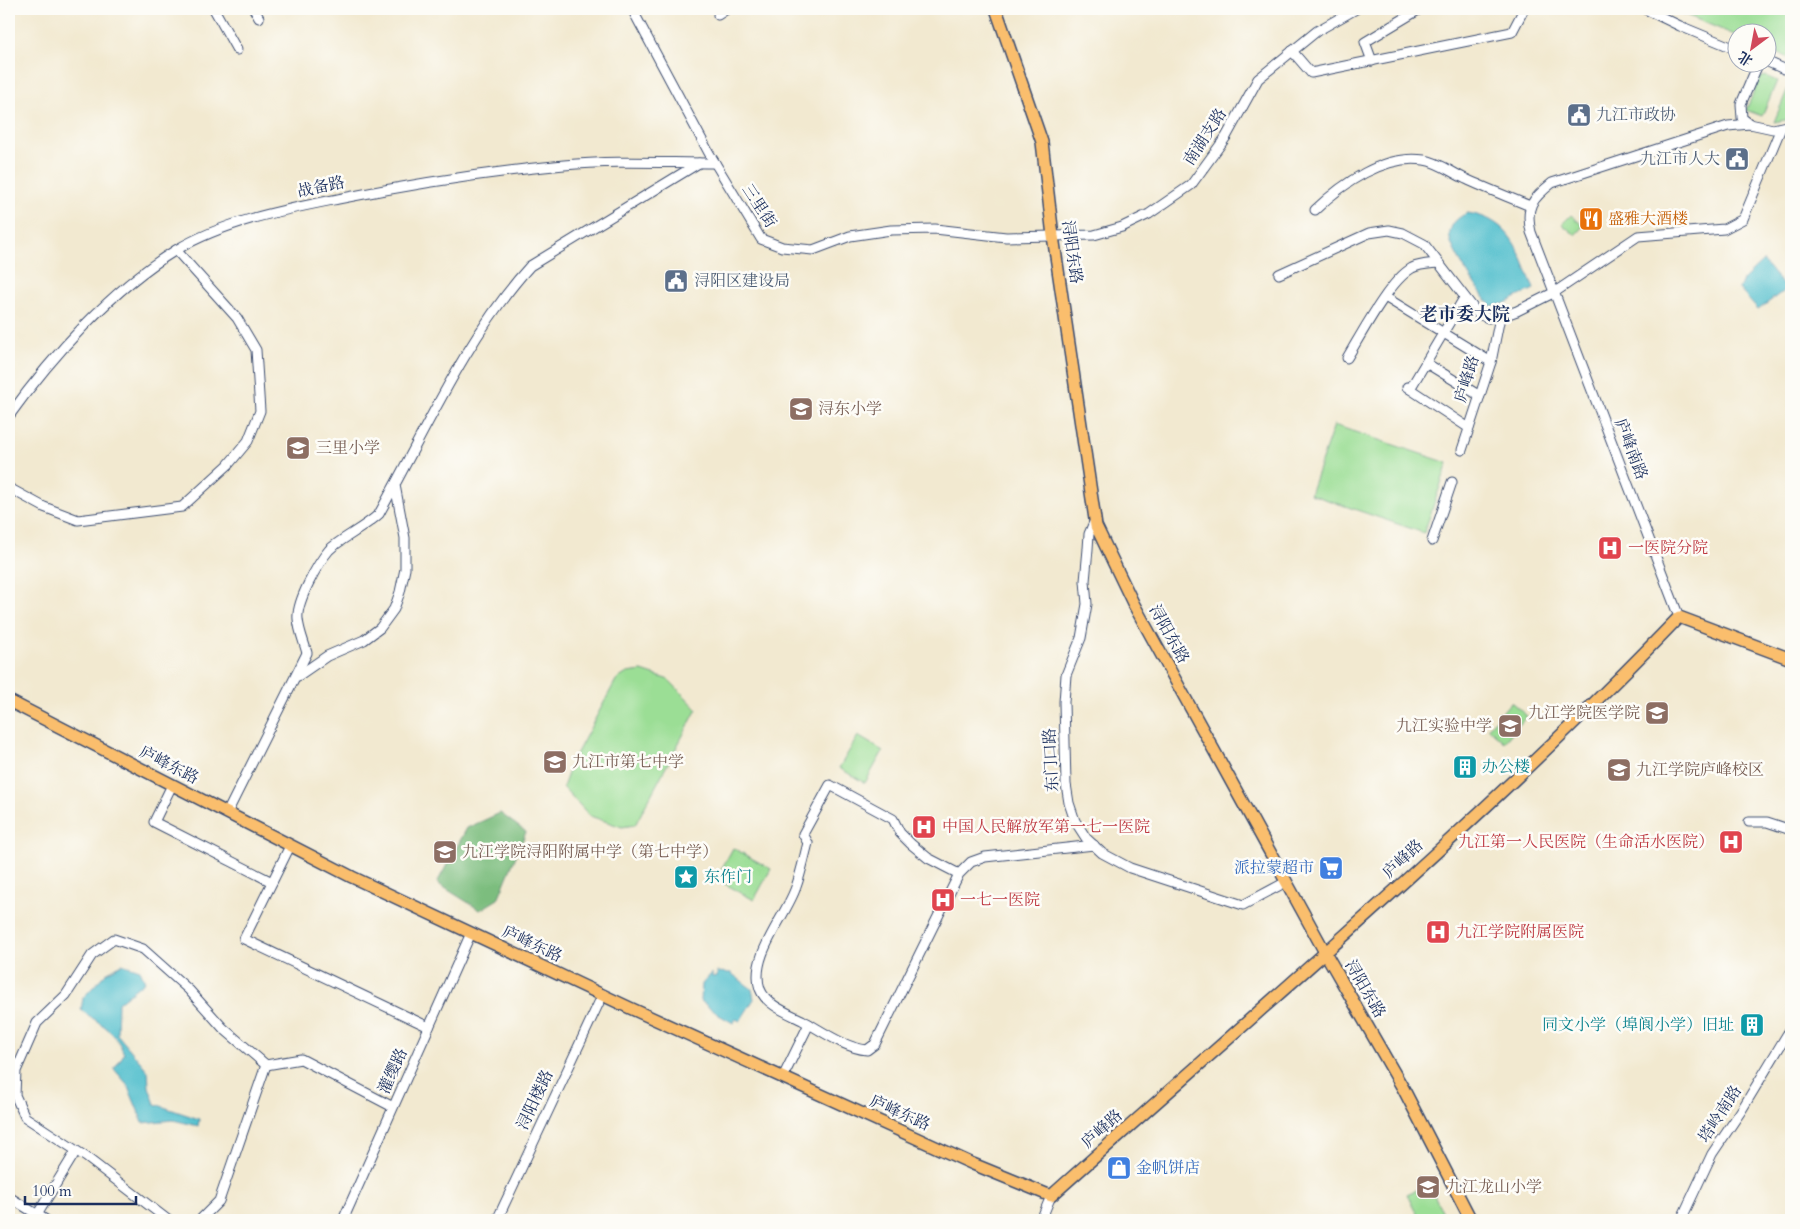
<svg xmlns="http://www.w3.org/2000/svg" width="1800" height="1229" font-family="Cardo,'Noto Serif SC',serif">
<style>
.green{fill:#9bde95;stroke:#5b867a}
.forest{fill:#7cbd7e;stroke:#4c766e}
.water{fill:#54c0ce;stroke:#387896}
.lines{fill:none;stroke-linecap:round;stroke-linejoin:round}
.minor-casing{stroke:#3b4b6f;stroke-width:11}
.major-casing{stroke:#3b4b6f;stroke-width:14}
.minor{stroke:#fff;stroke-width:9}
.major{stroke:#fabe6d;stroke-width:11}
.labels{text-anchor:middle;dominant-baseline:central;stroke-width:5;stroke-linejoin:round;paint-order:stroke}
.service-label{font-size:16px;fill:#4e5e75;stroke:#fdfcf7;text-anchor:start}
.street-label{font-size:16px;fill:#1b2f5e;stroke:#fdfcf7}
.food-label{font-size:16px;fill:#c56008;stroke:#fdfcf7;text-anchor:start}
.education-label{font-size:16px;fill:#785e54;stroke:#fdfcf7;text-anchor:start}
.health-label{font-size:16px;fill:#be3a42;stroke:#fdfcf7;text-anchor:start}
.culture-label{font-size:16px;fill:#0d838f;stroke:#fdfcf7;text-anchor:start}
.shop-label{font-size:16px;fill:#366cbe;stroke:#fdfcf7;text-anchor:end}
.neighbourhood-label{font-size:18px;font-weight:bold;fill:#1b2f5e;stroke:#fdfcf7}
</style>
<rect width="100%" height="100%" fill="#fdfcf7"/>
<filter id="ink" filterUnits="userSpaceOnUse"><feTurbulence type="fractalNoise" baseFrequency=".02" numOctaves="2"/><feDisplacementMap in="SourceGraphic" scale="10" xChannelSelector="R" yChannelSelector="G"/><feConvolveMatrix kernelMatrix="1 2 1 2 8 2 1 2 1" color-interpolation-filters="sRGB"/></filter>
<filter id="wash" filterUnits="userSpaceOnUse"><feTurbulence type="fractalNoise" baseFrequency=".0096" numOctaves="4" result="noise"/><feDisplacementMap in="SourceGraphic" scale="20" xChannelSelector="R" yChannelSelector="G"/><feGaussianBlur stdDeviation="1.12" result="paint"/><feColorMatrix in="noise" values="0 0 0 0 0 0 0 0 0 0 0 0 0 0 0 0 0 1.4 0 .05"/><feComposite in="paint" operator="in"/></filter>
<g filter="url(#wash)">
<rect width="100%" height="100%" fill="#f2e9d0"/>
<!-- green -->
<g class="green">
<path d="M1682 9H1791V59L1768 49V32H1738L1737 36 1679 12Z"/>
<path d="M1765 76 1777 81 1762 116 1746 110 1760 78Z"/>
<path d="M1791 86V119L1774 122 1788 88Z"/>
<path d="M1571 215 1583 226 1575 235 1562 224Z"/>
<path d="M1334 425 1448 463 1424 533 1310 494Z"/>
<path d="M642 671 669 680 697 709 635 825 622 827 590 816 563 787 572 762 616 680 627 673Z"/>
<path d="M1511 702 1527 716 1504 742 1488 728Z"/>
<path d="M858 736 883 751 865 783 839 768Z"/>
<path d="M733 848 771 869 754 900 716 879Z"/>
<path d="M1429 1184 1446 1220H1420L1407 1194Z"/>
</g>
<!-- forest -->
<path class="forest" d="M500 813 526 832 498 899 480 910 437 883 467 828Z"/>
<!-- water -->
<g class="water">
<path d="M1468 213C1512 220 1519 252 1534 289L1503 304 1491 306C1480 292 1454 256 1450 239 1448 226 1457 217 1468 213Z"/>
<path d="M1763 261 1786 289 1758 310 1739 289 1743 280Z"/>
<path d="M122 964 140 970 145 981 118 1003 117 1034 148 1071 149 1087 155 1104 199 1119 198 1126 173 1120 143 1123 127 1084 114 1069 124 1054C115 1029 101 1025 81 1010L83 998 106 973Z"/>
<path d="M717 972 731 973 752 989 754 999 740 1021 736 1019 733 1023 719 1015 701 1001 702 984 712 973V977L717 976Z"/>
</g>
</g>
<g filter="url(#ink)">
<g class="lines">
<defs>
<g id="minor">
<path d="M214 9 237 50"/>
<path d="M254 9 259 18"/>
<path d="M632 9 709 153 761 239 782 247 813 250 850 236 891 230 935 229 1006 237 1094 235 1122 227 1149 214 1191 185 1226 137 1258 79 1317 31 1356 9"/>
<path d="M1645 9 1680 26 1738 50"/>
<path d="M718 15 727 9"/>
<path d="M1292 51 1311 73 1512 32 1524 9"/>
<path d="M1372 61 1365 42 1420 9"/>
<path d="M1768 62 1791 72"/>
<path d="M1750 124 1742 118 1741 104 1759 62"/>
<path d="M1315 210C1342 184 1384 154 1424 160 1439 162 1452 173 1466 179 1487 189 1509 197 1530 206"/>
<path d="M1279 274 1369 233 1389 230 1403 233 1424 244 1478 314 1488 318 1500 317 1517 311 1555 292 1638 236 1724 229 1743 219 1781 128"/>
<path d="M1385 297 1491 362"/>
<path d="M1347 358C1361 335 1389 281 1412 268 1420 264 1430 264 1438 263"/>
<path d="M1426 363 1480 396"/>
<path d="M1407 387 1469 428"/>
<path d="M1410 389 1464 298"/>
<path d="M9 416C52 356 112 289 176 250 225 221 283 210 338 199 412 184 489 172 564 165 614 160 665 163 715 163"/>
<path d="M1462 450 1491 362 1500 317"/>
<path d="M9 488 44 507 78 520 182 507 228 465 248 441 260 411 256 350 237 318 176 250"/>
<path d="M1095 520 1089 534 1088 549 1085 581 1087 604 1081 638 1066 675 1064 702 1066 784 1069 803 1075 821 1086 838 1102 853 1130 868 1243 905 1286 882"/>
<path d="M1432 541 1452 482"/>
<path d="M1679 617 1531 232C1525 207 1532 199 1552 183L1728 126 1750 124 1773 129 1791 125"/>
<path d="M298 676 327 656 364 640 380 628 394 609 400 592 405 569V538L395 485"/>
<path d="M172 785 154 822 272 882"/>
<path d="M227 813 307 653C304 642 299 631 298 619 296 602 318 563 329 550 340 539 364 528 379 514 424 433 468 334 530 266L699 163"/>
<path d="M1749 822H1767L1791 830"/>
<path d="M290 846 244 939 429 1027"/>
<path d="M959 874 928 858 911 844 900 833 893 819 830 785 803 834 808 843C804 858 801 873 796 887 786 917 749 956 760 989 766 1005 788 1013 802 1020 822 1031 845 1048 867 1050L875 1044 959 874 971 862 985 857 1094 845"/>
<path d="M266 1065 301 1059 393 1107"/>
<path d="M783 1077 809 1024"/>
<path d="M9 1197 46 1220"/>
<path d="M37 1215 76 1151"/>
<path d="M168 1220 86 1157 25 1117 15 1095 16 1071 37 1023 66 995 92 955 114 939 143 949 189 990 223 1028 266 1065"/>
<path d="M200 1220 219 1201 266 1065"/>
<path d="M343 1220 471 933"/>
<path d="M497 1220 603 994"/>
<path d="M1041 1220 1051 1196"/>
<path d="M1681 1220 1712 1154 1741 1111 1791 1028"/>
</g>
<g id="major">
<path d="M996 9 1042 142 1053 236 1096 526 1133 603 1326 954 1404 1090 1471 1220"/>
<path d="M9 701 352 877 630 1008 973 1164 1051 1196C1263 1006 1482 822 1679 617L1791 659"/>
</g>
</defs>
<!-- minor casing -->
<use href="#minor" class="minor-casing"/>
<!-- major casing -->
<use href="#major" class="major-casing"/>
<!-- minor -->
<use href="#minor" class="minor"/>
<!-- major -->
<use href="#major" class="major"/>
</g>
</g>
<!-- icons -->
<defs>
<symbol id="civic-square" viewBox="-11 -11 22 22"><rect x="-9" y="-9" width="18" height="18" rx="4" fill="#5c6f8a" stroke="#fdfcf7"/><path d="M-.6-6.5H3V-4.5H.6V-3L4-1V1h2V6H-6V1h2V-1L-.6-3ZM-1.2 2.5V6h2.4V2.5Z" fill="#fff"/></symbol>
<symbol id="restaurant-square" viewBox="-11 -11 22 22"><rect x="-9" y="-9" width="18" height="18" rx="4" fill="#e8710a" stroke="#fdfcf7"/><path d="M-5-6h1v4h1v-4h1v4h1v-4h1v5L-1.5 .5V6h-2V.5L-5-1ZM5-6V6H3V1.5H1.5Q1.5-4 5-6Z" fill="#fff"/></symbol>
<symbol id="school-square" viewBox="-11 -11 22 22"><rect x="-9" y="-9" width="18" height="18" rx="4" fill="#8d6e63" stroke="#fdfcf7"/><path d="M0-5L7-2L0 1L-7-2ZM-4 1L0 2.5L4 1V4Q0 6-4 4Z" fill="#fff"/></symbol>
<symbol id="hospital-square" viewBox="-11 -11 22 22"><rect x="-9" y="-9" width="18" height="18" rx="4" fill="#e0444e" stroke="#fdfcf7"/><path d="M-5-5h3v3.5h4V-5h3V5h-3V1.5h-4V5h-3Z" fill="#fff"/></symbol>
<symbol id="university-square" viewBox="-11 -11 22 22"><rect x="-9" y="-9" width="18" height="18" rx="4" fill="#8d6e63" stroke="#fdfcf7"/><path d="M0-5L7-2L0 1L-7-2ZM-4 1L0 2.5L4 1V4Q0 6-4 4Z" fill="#fff"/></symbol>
<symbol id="building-square" viewBox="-11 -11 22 22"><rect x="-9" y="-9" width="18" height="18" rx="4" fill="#0f9aa8" stroke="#fdfcf7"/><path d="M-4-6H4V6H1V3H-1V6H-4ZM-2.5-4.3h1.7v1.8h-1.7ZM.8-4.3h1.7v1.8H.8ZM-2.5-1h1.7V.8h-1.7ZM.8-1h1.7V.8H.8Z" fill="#fff"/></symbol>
<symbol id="supermarket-square" viewBox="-11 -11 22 22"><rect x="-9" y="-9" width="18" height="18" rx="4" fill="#3f7fe0" stroke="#fdfcf7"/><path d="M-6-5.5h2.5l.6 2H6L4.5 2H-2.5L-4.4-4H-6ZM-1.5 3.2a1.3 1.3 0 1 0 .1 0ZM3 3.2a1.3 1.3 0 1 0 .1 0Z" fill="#fff"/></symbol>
<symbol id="sight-square" viewBox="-11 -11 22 22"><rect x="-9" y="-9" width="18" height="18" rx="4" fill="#0f9aa8" stroke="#fdfcf7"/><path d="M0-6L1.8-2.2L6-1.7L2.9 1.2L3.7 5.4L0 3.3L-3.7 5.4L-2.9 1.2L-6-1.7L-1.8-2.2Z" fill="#fff"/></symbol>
<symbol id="shop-square" viewBox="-11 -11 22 22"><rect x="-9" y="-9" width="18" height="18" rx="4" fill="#3f7fe0" stroke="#fdfcf7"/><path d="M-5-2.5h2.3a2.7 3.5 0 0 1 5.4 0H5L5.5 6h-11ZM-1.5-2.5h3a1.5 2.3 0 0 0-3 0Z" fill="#fff"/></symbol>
</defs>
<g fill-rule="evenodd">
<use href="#civic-square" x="1565" y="101" width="28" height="28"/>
<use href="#civic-square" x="1723" y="145" width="28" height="28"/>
<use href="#restaurant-square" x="1577" y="205" width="28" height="28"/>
<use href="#civic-square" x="662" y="267" width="28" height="28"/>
<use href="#school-square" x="787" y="395" width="28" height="28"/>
<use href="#school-square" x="284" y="434" width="28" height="28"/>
<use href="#hospital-square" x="1596" y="534" width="28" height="28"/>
<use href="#university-square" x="1643" y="699" width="28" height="28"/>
<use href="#school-square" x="1496" y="712" width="28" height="28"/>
<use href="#school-square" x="541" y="748" width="28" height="28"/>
<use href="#building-square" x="1451" y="753" width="28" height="28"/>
<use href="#university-square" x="1605" y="756" width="28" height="28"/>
<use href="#hospital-square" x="910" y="813" width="28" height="28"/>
<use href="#hospital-square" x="1717" y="828" width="28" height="28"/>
<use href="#school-square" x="431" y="838" width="28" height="28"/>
<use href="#supermarket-square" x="1317" y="854" width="28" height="28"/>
<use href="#sight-square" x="672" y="863" width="28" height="28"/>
<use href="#hospital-square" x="929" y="886" width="28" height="28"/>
<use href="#hospital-square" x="1424" y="918" width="28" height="28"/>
<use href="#building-square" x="1738" y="1011" width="28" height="28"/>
<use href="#shop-square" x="1105" y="1154" width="28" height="28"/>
<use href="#school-square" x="1414" y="1173" width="28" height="28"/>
</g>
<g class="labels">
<!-- service labels -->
<g class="service-label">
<text x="1596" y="115">九江市政协</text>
<text x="1720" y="159" text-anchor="end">九江市人大</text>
<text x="694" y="281">浔阳区建设局</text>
</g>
<!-- street labels -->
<g class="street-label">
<text transform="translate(1205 137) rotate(-57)">南湖支路</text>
<text transform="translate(321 187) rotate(-12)">战备路</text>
<text transform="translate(759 206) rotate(57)">三里街</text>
<text transform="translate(1072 252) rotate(82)">浔阳东路</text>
<text transform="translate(1467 379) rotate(-73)">庐峰路</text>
<text transform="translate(1631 449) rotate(69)">庐峰南路</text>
<text transform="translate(1169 634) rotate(61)">浔阳东路</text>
<text transform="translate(1051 760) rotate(-93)">东门口路</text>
<text transform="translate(169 765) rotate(27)">庐峰东路</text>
<text transform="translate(1403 859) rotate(-43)">庐峰路</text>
<text transform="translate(532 944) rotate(25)">庐峰东路</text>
<text transform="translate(1365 989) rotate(60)">浔阳东路</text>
<text transform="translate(393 1071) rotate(-66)">灌缨路</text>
<text transform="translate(535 1100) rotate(-65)">浔阳楼路</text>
<text transform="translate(900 1113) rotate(24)">庐峰东路</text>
<text transform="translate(1720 1114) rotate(-57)">塔岭南路</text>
<text transform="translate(1102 1129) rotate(-42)">庐峰路</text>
</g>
<!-- food labels -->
<g class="food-label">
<text x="1608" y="219">盛雅大酒楼</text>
</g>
<!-- education labels -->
<g class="education-label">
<text x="818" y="409">浔东小学</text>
<text x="316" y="448">三里小学</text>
<text x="1640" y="713" text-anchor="end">九江学院医学院</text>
<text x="1492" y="726" text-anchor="end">九江实验中学</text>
<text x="572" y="762">九江市第七中学</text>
<text x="1636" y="770">九江学院庐峰校区</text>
<text x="462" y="852">九江学院浔阳附属中学（第七中学）</text>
<text x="1446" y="1187">九江龙山小学</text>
</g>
<!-- health labels -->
<g class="health-label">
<text x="1628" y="548">一医院分院</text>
<text x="942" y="827">中国人民解放军第一七一医院</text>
<text x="1714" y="842" text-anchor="end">九江第一人民医院（生命活水医院）</text>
<text x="960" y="900">一七一医院</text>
<text x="1456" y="932">九江学院附属医院</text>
</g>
<!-- culture labels -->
<g class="culture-label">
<text x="1482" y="767">办公楼</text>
<text x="704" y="877">东作门</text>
<text x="1734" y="1025" text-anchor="end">同文小学（埠阆小学）旧址</text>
</g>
<!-- shop labels -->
<g class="shop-label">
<text x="1314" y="868">派拉蒙超市</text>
<text x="1136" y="1168" text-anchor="start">金帆饼店</text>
</g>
<!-- neighbourhood labels -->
<g class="neighbourhood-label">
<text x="1465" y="314">老市委大院</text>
</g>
</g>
<!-- margin -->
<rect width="1800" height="1229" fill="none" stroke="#fdfcf7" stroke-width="30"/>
<!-- north arrow -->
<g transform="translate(1752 48) rotate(212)"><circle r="24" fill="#fdfcf7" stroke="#a3aaba"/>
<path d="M0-4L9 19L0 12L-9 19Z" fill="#d1495b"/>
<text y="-8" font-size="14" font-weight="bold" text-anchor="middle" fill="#1b2f5e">北</text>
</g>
<!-- scale -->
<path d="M25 1196v8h111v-8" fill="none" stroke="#1b2f5e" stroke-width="2.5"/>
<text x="32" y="1196" font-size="15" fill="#1b2f5e" stroke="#fdfcf7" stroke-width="4" paint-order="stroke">100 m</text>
</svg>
